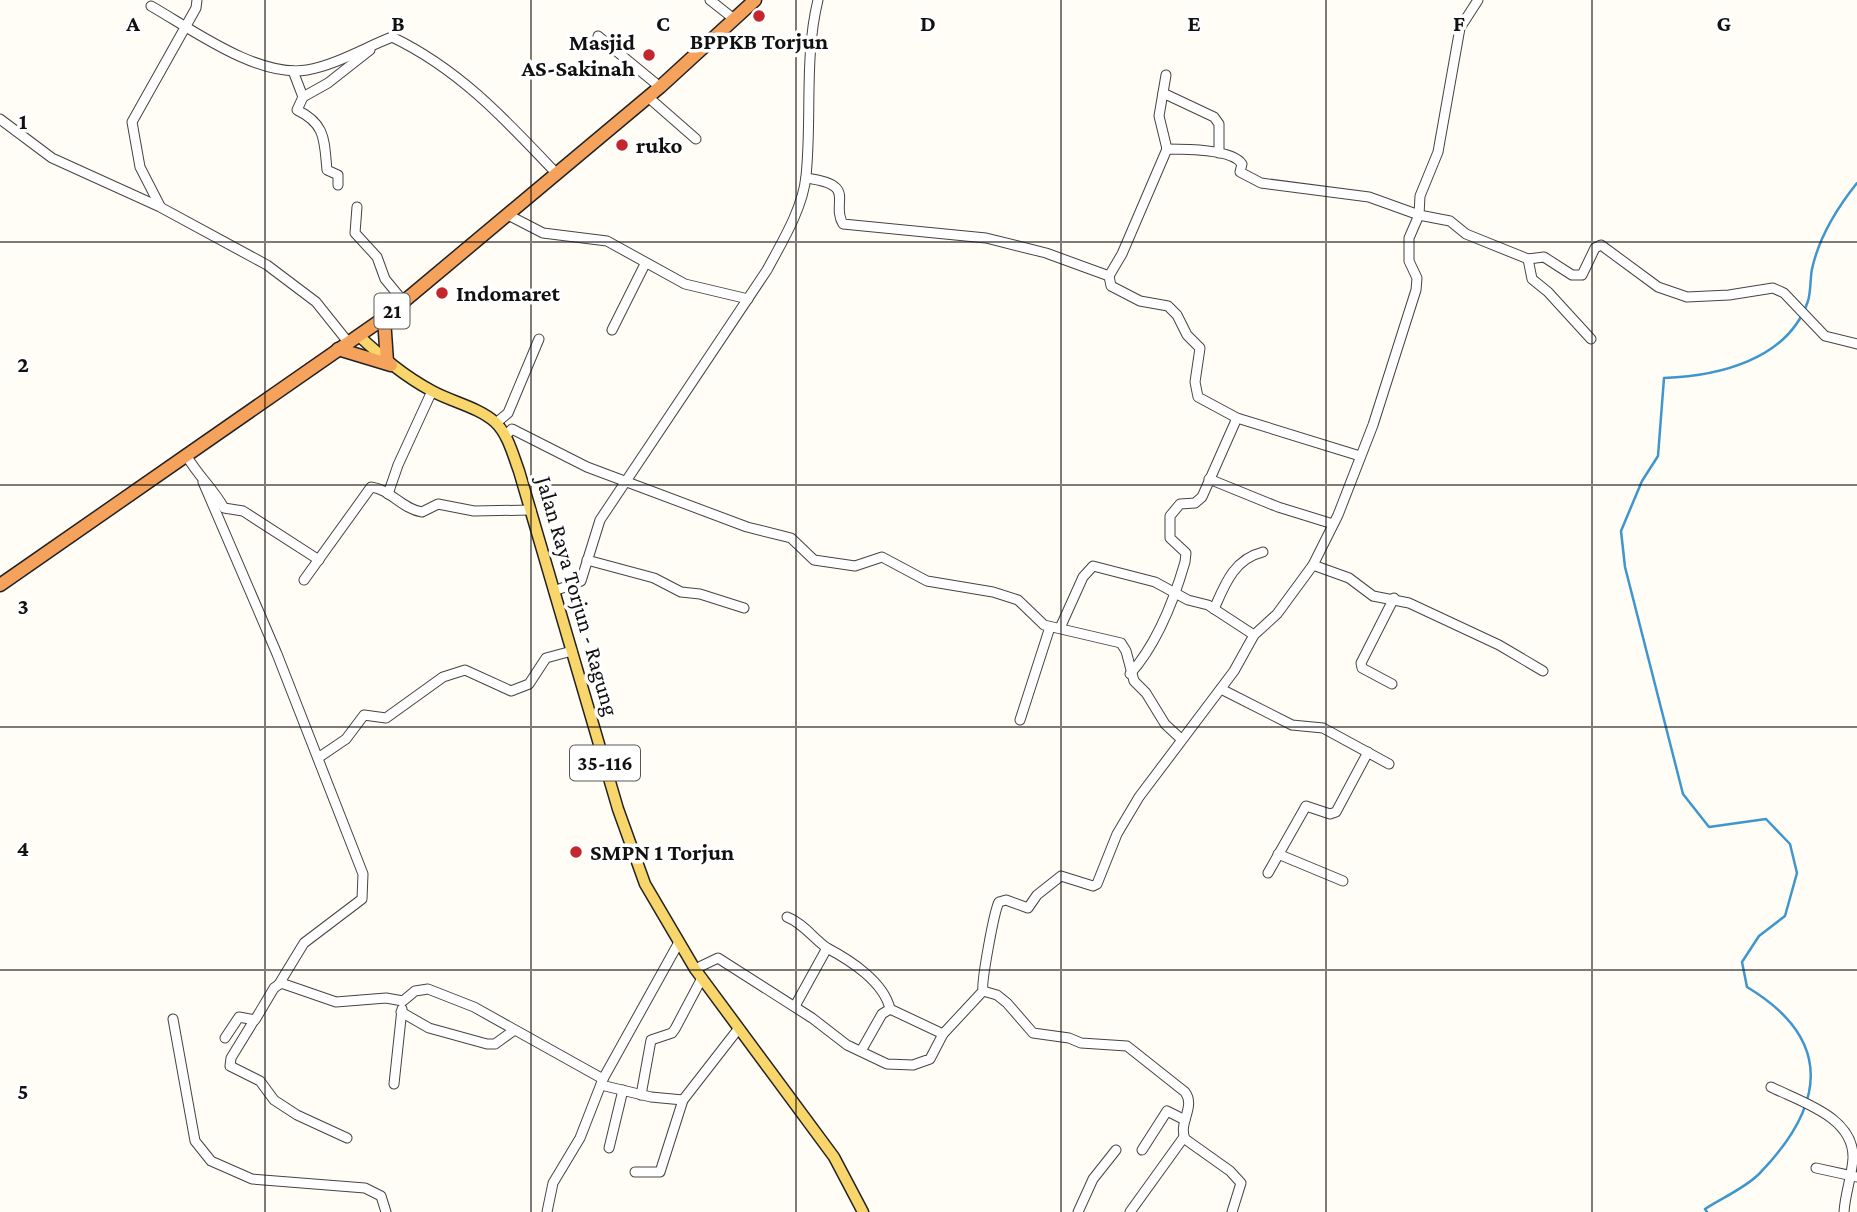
<svg xmlns="http://www.w3.org/2000/svg" width="1857" height="1212" font-family="'Crimson Pro',serif">
<style>
.lines{fill:none;stroke-linecap:round;stroke-linejoin:round}
.stream{stroke:#3f96cf;stroke-width:2.5}
.minor-casing{stroke:#444;stroke-width:11}
.major-casing{stroke:#222;stroke-width:13}
.highway-casing{stroke:#222;stroke-width:15}
.minor{stroke:#fff;stroke-width:9}
.major{stroke:#f9d66b;stroke-width:10}
.highway{stroke:#f5a25d;stroke-width:12}
.grid{fill:none;stroke:#111;stroke-width:2;stroke-opacity:0.55}
.poi-dot{fill:#c4262e;stroke:#fff;stroke-width:2.5}
.labels{text-anchor:middle;dominant-baseline:central;stroke-width:7;stroke-linejoin:round;paint-order:stroke}
.shield{fill:#fff;stroke:#585858;stroke-width:2}
.shield-label{font-size:21px;font-weight:bold;fill:#111}
.poi-label{font-size:23px;font-weight:bold;fill:#111;stroke:#fff;text-anchor:start}
.street-label{font-size:23px;fill:#111;stroke:#fff}
.grid-label{font-size:23px;text-anchor:middle;font-weight:bold;fill:#111;stroke:#fff;stroke-width:7;stroke-linejoin:round;paint-order:stroke}
</style>
<rect width="100%" height="100%" fill="#fffdf5"/>
<g class="lines">
<!-- stream -->
<path class="stream" d="M1707 1212 1705 1209C1722 1198 1745 1188 1759 1174 1825 1106 1835 1040 1747 987L1742 962 1759 936 1785 916 1797 873 1790 844 1766 819 1709 827 1683 794 1625 567 1621 531 1642 481 1658 456 1664 378C1718 376 1788 360 1808 301 1811 291 1810 279 1812 269 1819 237 1837 208 1857 183"/>
<defs>
<g id="minor">
<path d="M710 0 734 19"/>
<path d="M151 6C193 30 258 78 307 70 336 65 366 47 392 37 459 69 506 120 556 173"/>
<path d="M598 36 660 87"/>
<path d="M293 71 303 97 328 83 370 50"/>
<path d="M1166 75 1159 116 1167 149"/>
<path d="M1163 93 1214 117 1219 124V153"/>
<path d="M303 97 297 110C326 124 324 140 327 170L338 175V185"/>
<path d="M648 97 696 139"/>
<path d="M0 119 52 158 160 207 267 265 316 302 348 342"/>
<path d="M806 178C859 185 830 202 843 224L986 238 1046 253 1109 276 1122 254 1167 149C1184 149 1233 149 1242 164L1240 172 1261 183 1369 197 1419 215 1450 221 1466 234 1528 259 1544 257 1572 275H1582L1595 248 1601 245 1658 287 1687 297 1729 295 1773 288 1784 293 1825 336 1857 344"/>
<path d="M160 206 140 167 132 122 196 8 197 0"/>
<path d="M357 207 355 233 377 257 385 279 404 302"/>
<path d="M508 215 543 233 607 241 685 284 748 299"/>
<path d="M1528 259 1532 279 1548 292 1591 339"/>
<path d="M1109 276 1111 286 1140 301 1168 306 1177 315 1187 335 1200 348 1195 382 1198 397 1237 418"/>
<path d="M612 330 645 264"/>
<path d="M496 423 508 413 539 339"/>
<path d="M505 436 512 429 587 467 747 527 791 538 814 560 855 566 882 557 927 581 993 592 1018 600 1044 625 1121 643 1126 651 1134 681 1146 693 1165 724 1181 739"/>
<path d="M186 455C198 476 213 488 224 508L243 511 319 560"/>
<path d="M1209 479 1278 507 1333 524"/>
<path d="M203 482 277 654 363 874 362 899 304 943 279 984"/>
<path d="M388 494 398 465 432 391"/>
<path d="M587 560 654 578 681 592 700 594 744 608"/>
<path d="M1313 565 1349 578 1373 596 1409 603 1499 645 1543 671"/>
<path d="M304 580 371 487C390 489 402 509 422 512L438 504 474 511 531 510"/>
<path d="M554 591 581 581 600 520 767 270C782 242 803 208 806 176 812 119 804 57 818 0"/>
<path d="M1214 609C1225 584 1234 559 1263 552"/>
<path d="M1060 628 1083 577 1093 566 1155 582 1188 600 1208 605 1254 635"/>
<path d="M1130 674C1157 644 1174 600 1185 562L1186 553 1170 538V516L1180 504 1195 503 1202 497 1237 418 1360 456"/>
<path d="M1392 684 1362 668 1361 663 1394 598"/>
<path d="M1221 689 1292 725 1323 728 1389 764"/>
<path d="M1020 720 1050 627"/>
<path d="M318 758 346 739 364 715 386 718 443 677 465 670 511 691 529 684 546 658 572 651"/>
<path d="M1278 854 1343 881"/>
<path d="M1268 873 1306 806 1330 814 1336 812 1368 752"/>
<path d="M787 917C803 923 813 938 827 948L795 1006"/>
<path d="M827 948C850 960 884 982 890 1009"/>
<path d="M695 969 718 958 812 1018 847 1045 887 1064 913 1065 930 1059 943 1034 983 991C981 983 994 911 999 902L1006 900 1028 908 1037 895 1061 876 1093 886 1097 884 1117 834 1139 797 1234 671 1254 635 1277 614 1313 565 1338 515 1373 425 1416 290 1417 278 1409 261V238L1419 215 1420 196 1438 152 1460 28 1478 0"/>
<path d="M983 991 997 995 1007 1003 1033 1033 1069 1038 1081 1043 1127 1046 1185 1092C1196 1107 1178 1122 1185 1139L1230 1171 1241 1183 1232 1212"/>
<path d="M401 1012 429 1028 487 1044H495L513 1031"/>
<path d="M173 1019 195 1141 211 1161 252 1179 365 1188 381 1196 386 1212"/>
<path d="M253 1022 231 1058 230 1066 260 1081 274 1100 297 1115 347 1138"/>
<path d="M225 1038 239 1017 255 1020 274 988 281 983 336 1002 386 998 403 1001 415 991 428 989 474 1007 603 1079"/>
<path d="M861 1051 882 1014 890 1009 943 1034"/>
<path d="M394 1084 402 1009"/>
<path d="M601 1085 651 1097 683 1100 739 1028"/>
<path d="M1771 1087C1801 1102 1854 1117 1853 1158 1852 1176 1845 1194 1844 1212"/>
<path d="M641 1095 651 1040 672 1033 675 1029 702 978"/>
<path d="M609 1148 623 1090"/>
<path d="M1142 1150 1167 1111 1185 1120"/>
<path d="M1816 1168 1857 1177"/>
<path d="M635 1172H660L683 1100"/>
<path d="M547 1212 553 1183 580 1138 603 1079 678 944"/>
<path d="M1078 1212 1093 1179 1116 1150"/>
<path d="M1130 1212 1184 1137"/>
</g>
<path id="major" d="M359 336C382 357 404 376 432 391 452 402 478 407 495 422 508 434 513 455 519 471L618 809 645 884 695 969 834 1157 863 1212"/>
<g id="highway">
<path d="M384 318 387 362"/>
<path d="M338 349 391 365"/>
<path d="M0 585 384 318 660 87 755 0"/>
</g>
</defs>
<!-- minor casing -->
<use href="#minor" class="minor-casing"/>
<!-- major casing -->
<use href="#major" class="major-casing"/>
<!-- highway casing -->
<use href="#highway" class="highway-casing"/>
<!-- minor -->
<use href="#minor" class="minor"/>
<!-- major -->
<use href="#major" class="major"/>
<!-- highway -->
<use href="#highway" class="highway"/>
</g>
<!-- grid -->
<path class="grid" d="M265 0V1212M531 0V1212M796 0V1212M1061 0V1212M1326 0V1212M1592 0V1212M0 242H1857M0 485H1857M0 727H1857M0 970H1857"/>
<!-- markers -->
<g class="poi-dot">
<circle cx="759" cy="16" r="7"/>
<circle cx="649" cy="55" r="7"/>
<circle cx="622" cy="145" r="7"/>
<circle cx="442" cy="293" r="7"/>
<circle cx="576" cy="852" r="7"/>
</g>
<g class="labels">
<!-- shield labels -->
<g class="shield">
<rect x="374.5" y="293.5" width="35" height="35" rx="5"/>
<rect x="570" y="745.5" width="70" height="35" rx="5"/>
</g>
<g class="shield-label">
<text x="392" y="311">21</text>
<text x="605" y="763">35-116</text>
</g>
<!-- poi labels -->
<g class="poi-label">
<text x="759" y="41" text-anchor="middle">BPPKB Torjun</text>
<text x="635" y="42" text-anchor="end">Masjid<tspan x="635" dy="26">AS-Sakinah</tspan></text>
<text x="636" y="145">ruko</text>
<text x="456" y="293">Indomaret</text>
<text x="590" y="852">SMPN 1 Torjun</text>
</g>
<!-- street labels -->
<g class="street-label">
<text transform="translate(578 596) rotate(74)">Jalan Raya Torjun - Ragung</text>
</g>
</g>
<g class="grid-label">
<text x="133" y="31">A</text>
<text x="398" y="31">B</text>
<text x="663" y="31">C</text>
<text x="928" y="31">D</text>
<text x="1194" y="31">E</text>
<text x="1459" y="31">F</text>
<text x="1724" y="31">G</text>
<text x="23" y="129">1</text>
<text x="23" y="372">2</text>
<text x="23" y="614">3</text>
<text x="23" y="856">4</text>
<text x="23" y="1099">5</text>
</g>
</svg>
